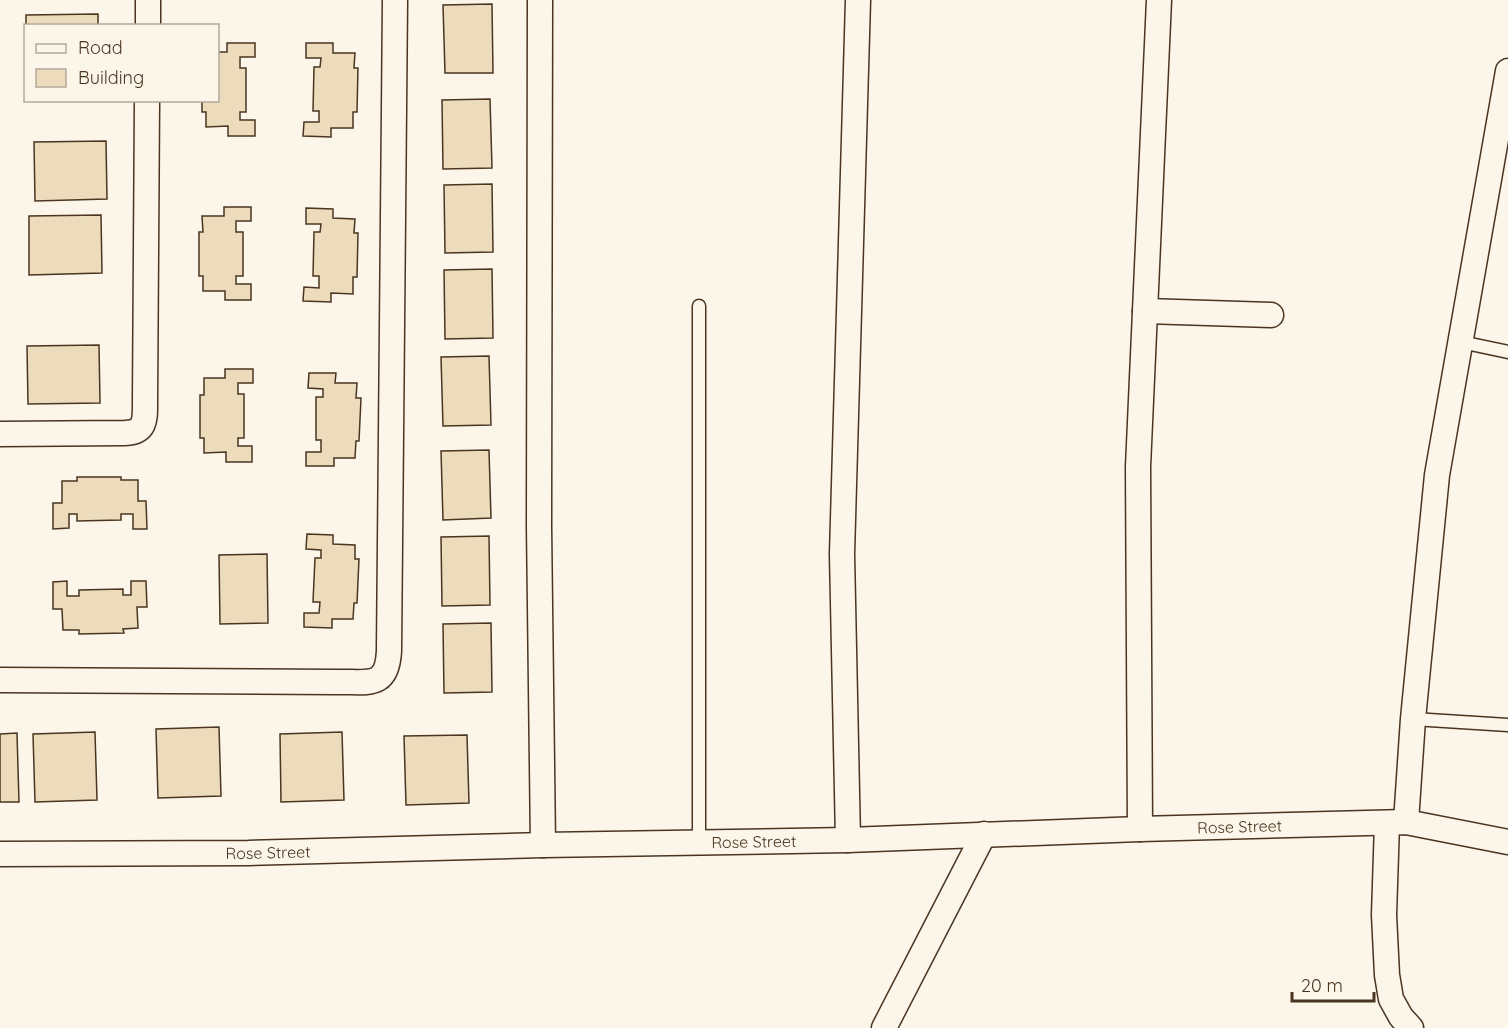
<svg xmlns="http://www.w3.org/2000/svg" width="1508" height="1028" font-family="Quicksand,sans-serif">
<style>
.building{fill:#ecdcbc;stroke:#4a3520;stroke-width:1.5}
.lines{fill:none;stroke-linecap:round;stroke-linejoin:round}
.lane-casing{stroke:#4a3520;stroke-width:15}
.street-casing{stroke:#4a3520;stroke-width:27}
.lane{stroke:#fbf6e9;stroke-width:12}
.street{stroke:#fbf6e9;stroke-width:24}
.labels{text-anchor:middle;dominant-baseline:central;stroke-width:4.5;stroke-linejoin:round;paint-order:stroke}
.street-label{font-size:16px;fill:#4a3520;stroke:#fbf6e9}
</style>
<rect width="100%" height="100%" fill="#fbf6e9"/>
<!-- building -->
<g class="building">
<path d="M492 4 493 73H445L443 5Z"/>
<path d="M98 14V26H26V15Z"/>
<path d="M227 43H255V57H240V68H246V112H240V120H255V136H228V126L206 127V112H202V100H218V52H227Z"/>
<path d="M306 43H333V53H355L354 68H358L357 112H353V128H331V137L303 136 304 122H319V111H313L314 67H320L321 58H306Z"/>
<path d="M490 99 492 168 443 169 442 100Z"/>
<path d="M106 141 107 199 35 201 34 142Z"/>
<path d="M492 184 493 252 445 253 444 185Z"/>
<path d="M224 207H251V221H236V232H243V276H236V284H251V300H225V291H203V276H199V232H203L202 216H224Z"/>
<path d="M306 208 333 209V218L355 219 354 233H358L357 277H353V294L331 293V302L303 301 304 287 319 288V276H313L314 232H320L321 224H306Z"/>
<path d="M101 215 102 273 29 275V216Z"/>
<path d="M492 269 493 338 445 339 444 270Z"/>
<path d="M99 345 100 403 28 404 27 346Z"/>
<path d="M489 356 491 425 443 426 441 357Z"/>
<path d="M225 369H253V383H238V394H244V438H238V446H252V462H226V452L204 453V438H200V395H204V378H225Z"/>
<path d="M309 373H336L335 383H357L356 398H361L359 441H356L355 458H334V466H306V452H321V440H316V397H323V389L308 388Z"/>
<path d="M489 450 491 518 443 520 441 451Z"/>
<path d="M77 477H121V480H138V501H146L147 529H133V514H121V520L77 521V514H69V528L53 529V503H62V481H77Z"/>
<path d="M307 534 333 535V544L355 545V559H359L357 603H354L353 619H332V628L304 627V613H319L320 602H313L315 558H321V550L306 549Z"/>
<path d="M489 536 490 605 442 606 441 537Z"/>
<path d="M267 554 268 623 220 624 219 555Z"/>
<path d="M67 581V596H79V590L123 589V595H131V581H146L147 607H137L138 628 123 629 124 633 79 634V630H63L62 609H53V582Z"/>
<path d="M491 623 492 692 444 693 443 624Z"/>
<path d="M219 727 221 796 158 798 156 729Z"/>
<path d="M95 732 97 800 35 802 33 734Z"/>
<path d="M342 732 344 800 281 802 280 734Z"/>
<path d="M17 733 19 802H0V734Z"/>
<path d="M467 735 469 803 406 805 404 736Z"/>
</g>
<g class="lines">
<defs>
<g id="lane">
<path d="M699 306V842"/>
<path d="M1461 342 1508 352"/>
<path d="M1413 719 1508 725"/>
</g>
<g id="street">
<path d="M540 0 539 526 543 845"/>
<path d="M148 26V0"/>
<path d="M1145 311 1271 315"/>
<path d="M0 434 125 433C146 432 145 420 145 402L147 100"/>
<path d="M0 680 336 682C367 681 387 690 389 651L395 0"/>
<path d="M1406 822 1413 719 1437 475 1508 71"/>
<path d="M1387 823 1384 915 1387 975 1391 999 1401 1017 1411 1028"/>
<path d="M1140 829 1138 467 1159 0"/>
<path d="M848 840 842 554 858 0"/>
<path id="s1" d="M0 854 248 853 543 845 848 840 1140 829 1406 822 1508 842"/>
<path d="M884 1028 984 834"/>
</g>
</defs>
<!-- lane casing -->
<use href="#lane" class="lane-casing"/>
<!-- street casing -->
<use href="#street" class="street-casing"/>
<!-- lane -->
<use href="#lane" class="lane"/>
<!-- street -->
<use href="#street" class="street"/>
</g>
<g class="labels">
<!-- street labels -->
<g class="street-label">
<text stroke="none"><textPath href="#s1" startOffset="1240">Rose Street</textPath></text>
<text stroke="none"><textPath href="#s1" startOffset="754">Rose Street</textPath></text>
<text stroke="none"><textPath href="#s1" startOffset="268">Rose Street</textPath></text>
</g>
</g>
<!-- legend -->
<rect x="24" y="24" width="195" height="78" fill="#fbf6e9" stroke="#b4a999" stroke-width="1.5"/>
<rect x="36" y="44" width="30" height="9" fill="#fbf6e9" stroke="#b4a999" stroke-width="1.5"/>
<text x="78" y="54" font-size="18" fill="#4a3520">Road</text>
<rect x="36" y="69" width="30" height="18" fill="#ecdcbc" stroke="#b4a999" stroke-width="1.5"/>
<text x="78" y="84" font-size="18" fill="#4a3520">Building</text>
<!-- scale -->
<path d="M1292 992v9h82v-9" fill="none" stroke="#4a3520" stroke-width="3"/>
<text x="1301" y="992" font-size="18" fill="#4a3520" stroke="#fbf6e9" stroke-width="4.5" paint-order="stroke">20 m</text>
</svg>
